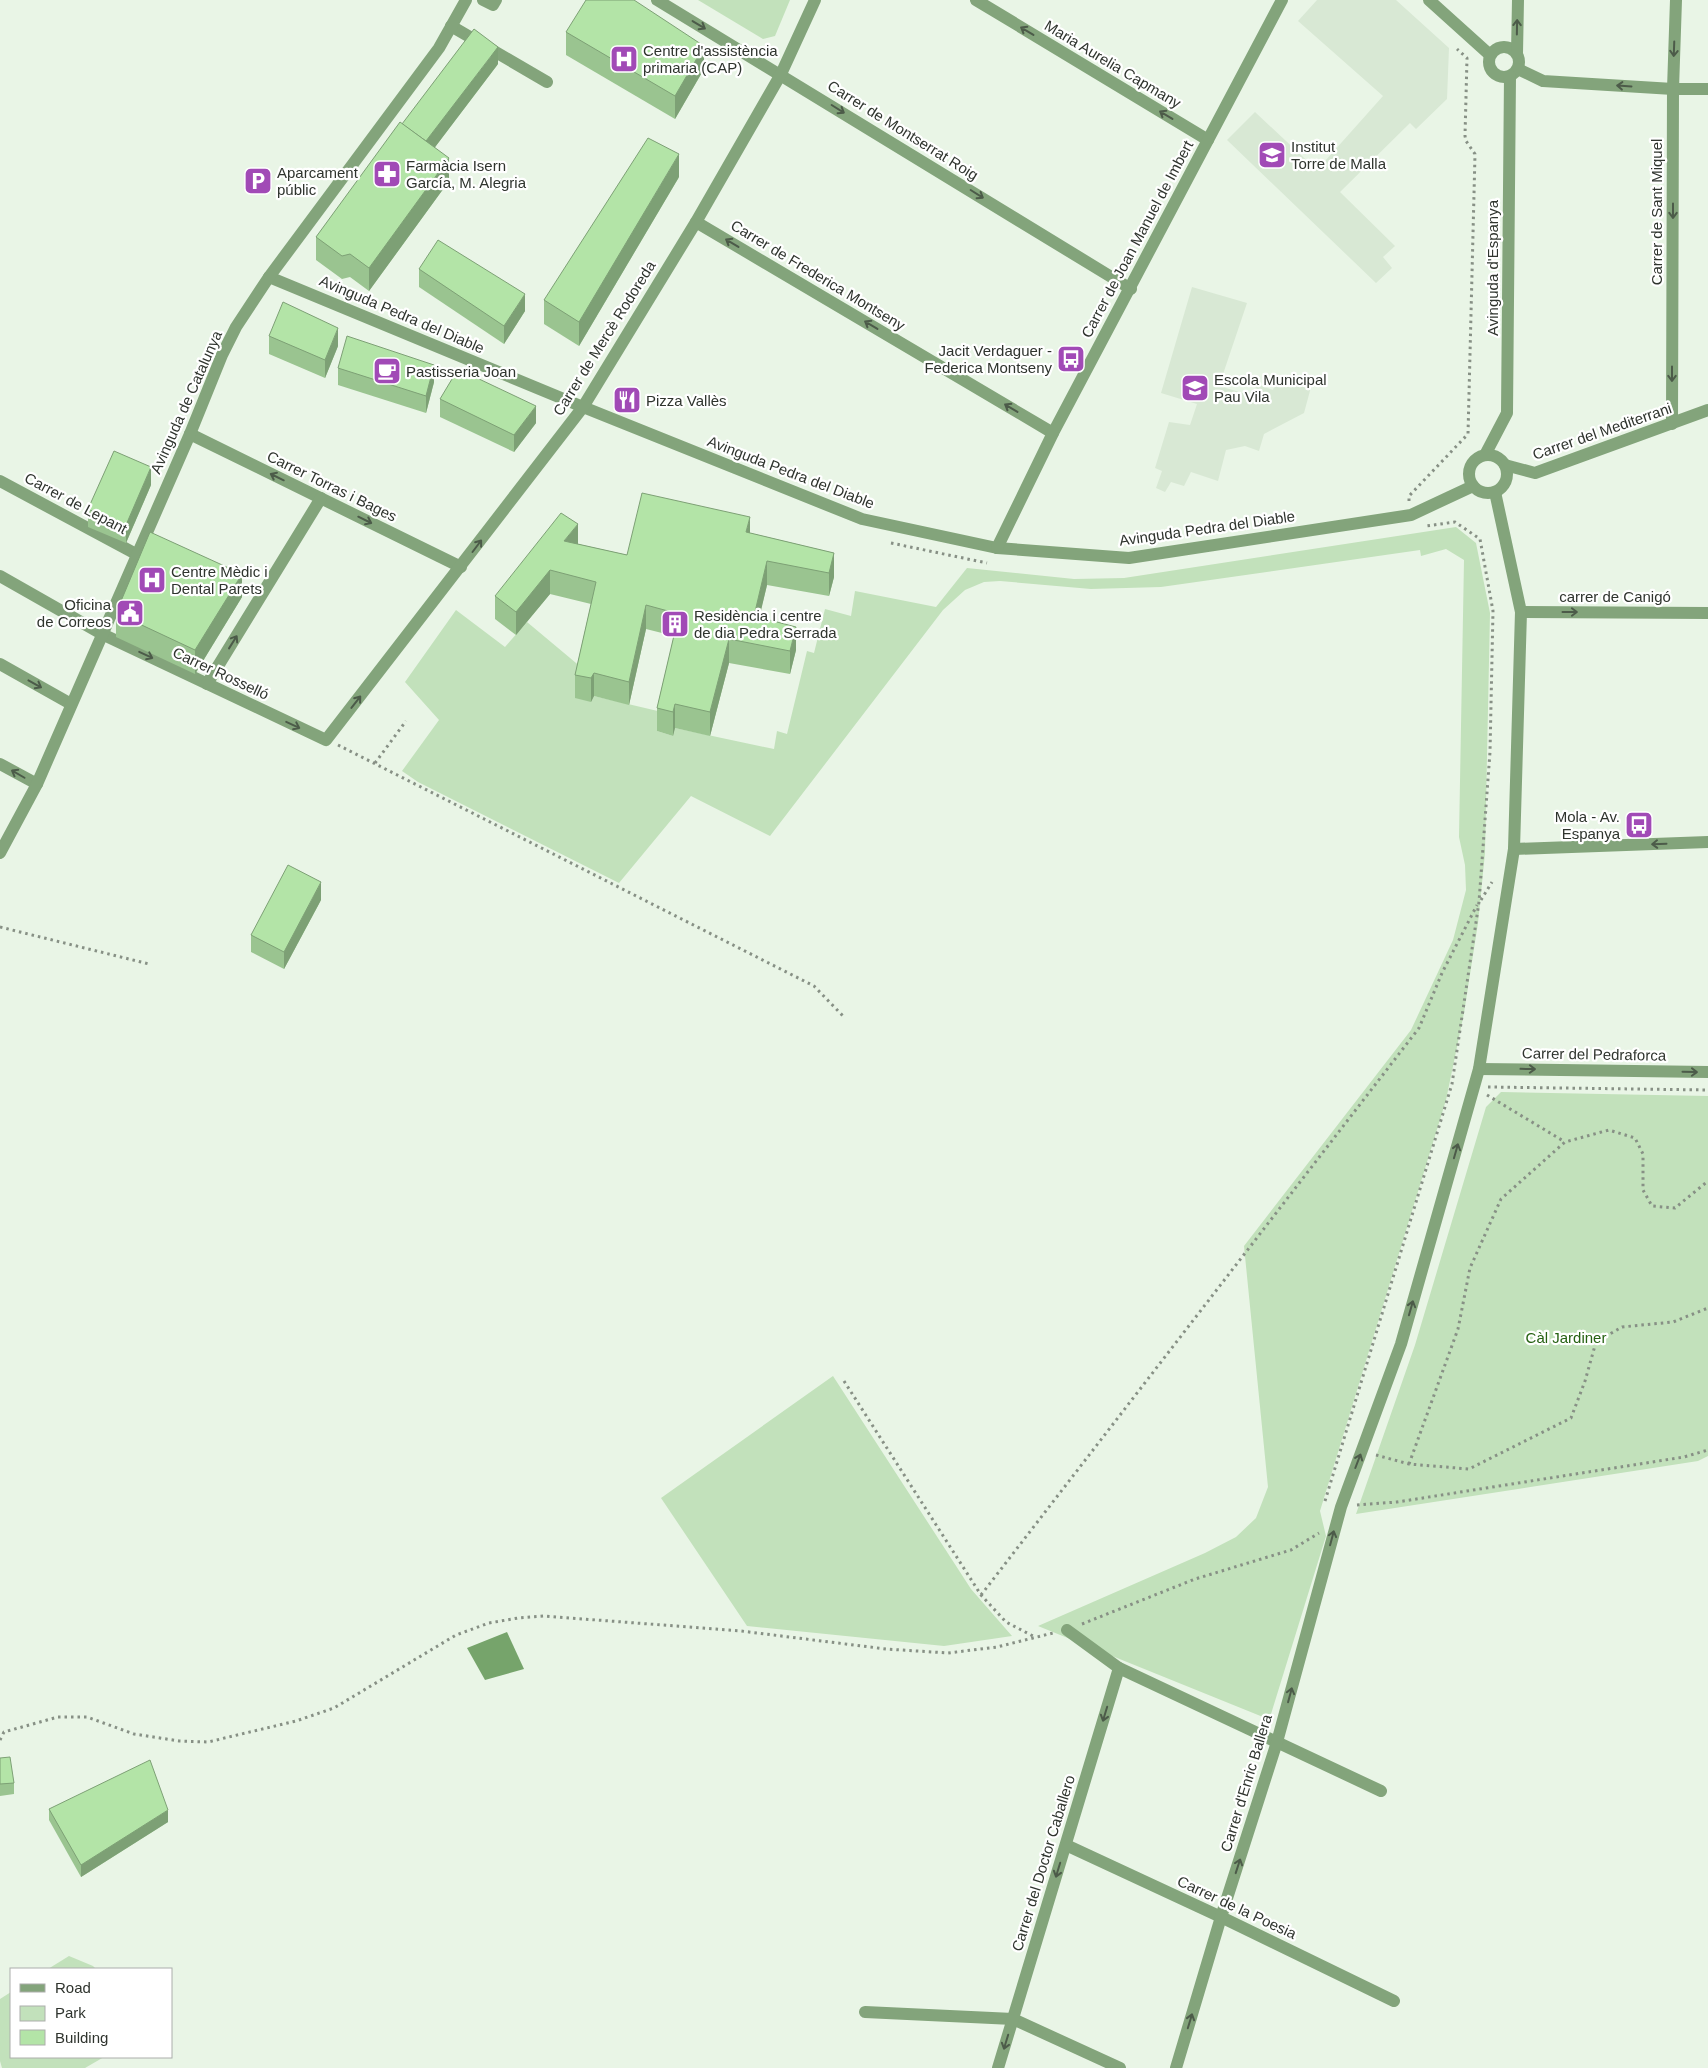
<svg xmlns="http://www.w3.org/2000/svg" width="1708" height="2068" font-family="Helvetica,sans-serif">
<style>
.built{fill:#d8e8d4}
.green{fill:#c2e1bb}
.water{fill:#76a46b}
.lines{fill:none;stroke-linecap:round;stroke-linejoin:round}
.path{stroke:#879085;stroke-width:3;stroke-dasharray:2.5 4;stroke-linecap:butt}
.minor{stroke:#83a47b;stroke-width:12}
.wall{fill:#9ac490}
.shaded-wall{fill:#7da075}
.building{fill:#b3e4a7;stroke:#7da075}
.oneway{stroke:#4c5b49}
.labels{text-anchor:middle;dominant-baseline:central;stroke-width:4.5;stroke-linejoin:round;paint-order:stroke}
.poi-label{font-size:15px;fill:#2f342e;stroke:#fff;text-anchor:start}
.street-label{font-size:15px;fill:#2f342e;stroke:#fff}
.park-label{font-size:15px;fill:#256112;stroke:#fff}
</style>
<rect width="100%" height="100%" fill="#e9f5e6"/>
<!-- built -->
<g class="built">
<path d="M1317 0H1396L1449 48 1447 99 1416 129 1410 123 1340 192 1395 246 1383 257 1392 268 1376 283 1227 140 1255 112 1317 170 1383 96 1298 21Z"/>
<path d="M1192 287 1247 303 1219 386 1253 396 1257 384 1273 390 1279 375 1311 387 1304 413 1264 434 1259 451 1245 446 1226 450 1218 481 1191 472 1184 486 1171 482 1165 492 1156 488 1162 471 1155 468 1169 422 1190 425 1197 404 1161 393Z"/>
</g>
<!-- green -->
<g class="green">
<path d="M698 0H790L775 36 763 39Z"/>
<path d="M1456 527 1476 543 1490 613 1485 853 1478 923 1464 1013 1446 1100 1320 1511 1326 1536 1271 1714 1263 1717 1038 1626 1205 1553 1236 1537 1256 1518 1268 1487 1244 1246 1411 1030 1453 940 1466 890 1465 865 1459 837 1464 560 1446 549 1421 556 1420 550 1161 587 1091 589 1000 581 984 582 965 590 943 610 770 836 691 796 619 883 418 782 402 771 439 720 405 682 456 610 505 647 527 622 582 668 591 702 594 696 662 712 657 731 673 736 675 728 774 749 777 731 787 734 807 651 814 653 825 609 851 616 855 591 936 607 967 568 1074 579 1124 578Z"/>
<path d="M1501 1092 1708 1096V1456L1698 1461 1356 1514 1415 1345 1486 1107Z"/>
<path d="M833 1376 971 1589 1012 1636 944 1646 747 1626 661 1498Z"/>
<path d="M69 1956 93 1966 96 1969H48Z"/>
<path d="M11 1992V2057H104L85 2068H2L0 2061V1999Z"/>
</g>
<!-- water -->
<path class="water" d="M507 1632 524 1669 485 1680 467 1648Z"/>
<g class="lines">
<!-- path -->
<g class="path">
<path d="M1409 501V496L1468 434 1475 154 1466 141 1465 136 1467 58 1457 49"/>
<path d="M891 543 987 563"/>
<path d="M338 745 814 986 844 1017"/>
<path d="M375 763 406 721"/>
<path d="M1481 900 1492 882"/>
<path d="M0 927 149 964"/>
<path d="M1488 1087 1708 1090"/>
<path d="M1487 1095 1565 1142"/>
<path d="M844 1381 981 1595 1006 1622 1033 1636"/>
<path d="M1376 1455 1409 1464 1469 1469 1571 1418 1585 1381 1596 1342 1622 1327 1673 1322 1708 1308"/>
<path d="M1409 1464 1458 1329 1470 1268 1501 1199 1565 1142 1609 1130 1635 1138 1643 1154V1190L1652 1206 1675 1208 1708 1181"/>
<path d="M1325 1501 1452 1084 1479 902 1490 752 1493 611 1480 539 1455 522 1426 526"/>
<path d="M1357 1505 1397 1502 1684 1457 1708 1450"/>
<path d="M981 1595 1419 1028 1442 973 1477 905"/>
<path d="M1082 1624 1195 1579 1291 1550 1319 1533"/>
<path d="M0 1740 4 1732 58 1717H87L134 1734 179 1741 208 1742 296 1721 334 1708 456 1635 489 1623 518 1618 544 1616 741 1631 886 1649 948 1653 997 1647 1053 1633"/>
</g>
<!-- minor -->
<g class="minor">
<path d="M483 0 493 5 496 0"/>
<path d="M657 0 1131 289"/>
<path d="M976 0 1208 140"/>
<path d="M1429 0 1490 55"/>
<path d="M451 26 547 82"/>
<circle cx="1504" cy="62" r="15"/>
<path d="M1517 53 1518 0"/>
<path d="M1518 69 1543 81 1673 89H1708"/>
<path d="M696 222 1053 433"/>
<path d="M269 277 583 407 862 519 997 548 1129 558 1411 515 1473 486"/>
<path d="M1672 424 1673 89 1676 0"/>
<path d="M190 434 461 567"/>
<path d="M1485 455 1507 413 1510 76"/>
<circle cx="1488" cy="474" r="19"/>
<path d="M1505 465 1535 473 1708 410"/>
<path d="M0 481 136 554"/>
<path d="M997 548 1053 433 1282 0"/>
<path d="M0 576 102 634 326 740 583 407 696 222 781 74 815 0"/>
<path d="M1521 612 1708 613"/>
<path d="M0 664 71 704"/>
<path d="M207 684 321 498"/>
<path d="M0 764 37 784"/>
<path d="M1514 849 1708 842"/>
<path d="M0 853 37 784 190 434 222 355 236 327 269 277 439 48 466 0"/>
<path d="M1479 1069 1708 1072"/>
<path d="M1067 1630 1119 1668 1381 1791"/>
<path d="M1066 1845 1221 1917 1394 2001"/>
<path d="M865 2012 1013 2019 1120 2068"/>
<path d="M998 2068 1119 1668"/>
<path d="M1176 2068 1221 1917 1277 1742 1341 1507 1401 1344 1479 1069 1514 849 1521 612 1495 492"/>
</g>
</g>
<!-- wall -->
<g class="wall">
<path d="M566 32 704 69 675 119 566 55Z"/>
<path d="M498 64 435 147 449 181 369 291 350 277 342 279 316 260V237L402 124Z"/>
<path d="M679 177 579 346 544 324V300Z"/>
<path d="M419 269 525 311 504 344 419 287Z"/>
<path d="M269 336 338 346 325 378 269 354Z"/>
<path d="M338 368 434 382 426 413 338 385Z"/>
<path d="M440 399 536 423 514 452 440 417Z"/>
<path d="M151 485 126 543 88 527V509Z"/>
<path d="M750 533 834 553V577L829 596 767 585 759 617 796 650 790 674 729 663 710 736 675 728 673 736 657 731V708L674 636 646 629 629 705 594 696 591 702 575 698V675L591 604 550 594 516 635 495 619V596L578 544 627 555Z"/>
<path d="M242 597 195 674 116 637V613Z"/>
<path d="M321 900 284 969 251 952V935Z"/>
<path d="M0 1758 14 1783V1794L0 1796Z"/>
<path d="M49 1809 168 1822 81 1877 49 1820Z"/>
</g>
<!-- shaded-wall -->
<g class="shaded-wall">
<path d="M704 46V69L675 119V96Z"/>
<path d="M498 47V64L423 163V145Z"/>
<path d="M679 154V177L579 346V322Z"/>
<path d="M449 158V181L369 291V268Z"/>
<path d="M525 294V311L504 344V326Z"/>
<path d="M338 328V346L325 378V360Z"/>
<path d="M434 365V382L426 413V396Z"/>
<path d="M536 406V423L514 452V435Z"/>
<path d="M151 467V485L126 543V525Z"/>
<path d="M750 517V541L746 532Z"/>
<path d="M578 524V547L564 541Z"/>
<path d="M834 553V577L829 596V573Z"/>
<path d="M767 561V585L754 640V616Z"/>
<path d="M550 570V594L516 635V612Z"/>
<path d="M242 574V597L195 674V650Z"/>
<path d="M646 605V629L629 705V682Z"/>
<path d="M796 627V650L790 674V651Z"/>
<path d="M729 639V663L710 736V712Z"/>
<path d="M594 673V696L591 702V678Z"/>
<path d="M675 704V728L673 736V712Z"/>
<path d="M321 882V900L284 969V952Z"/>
<path d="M168 1810V1822L81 1877V1865Z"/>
</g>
<!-- building -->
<g class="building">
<path d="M586 0H634L704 46 675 96 566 32Z"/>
<path d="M474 29 498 47 426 141 402 124Z"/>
<path d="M400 122 449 158 369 268 350 254 342 256 316 237Z"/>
<path d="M648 138 679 154 579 322 544 300Z"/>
<path d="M438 240 525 294 504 326 419 269Z"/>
<path d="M283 302 338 328 325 360 269 336Z"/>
<path d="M347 336 434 365 426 396 338 368Z"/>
<path d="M458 369 536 406 514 435 440 399Z"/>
<path d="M114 451 151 467 126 525 88 509Z"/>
<path d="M642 493 750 517 746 532 834 553 829 573 767 561 754 616 796 627 790 651 729 639 710 712 675 704 673 712 657 708 679 614 646 605 629 682 594 673 591 678 575 675 596 582 550 570 516 612 495 596 561 513 578 524 564 541 627 555Z"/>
<path d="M150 532 242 574 195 650 116 613Z"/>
<path d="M288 865 321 882 284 952 251 935Z"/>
<path d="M10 1757 14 1783 0 1784V1758Z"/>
<path d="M150 1760 168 1810 81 1865 49 1809Z"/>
</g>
<!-- one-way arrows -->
<defs><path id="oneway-shaft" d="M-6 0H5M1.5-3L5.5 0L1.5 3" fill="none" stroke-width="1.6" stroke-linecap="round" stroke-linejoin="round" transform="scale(1.25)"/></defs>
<g class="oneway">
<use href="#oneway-shaft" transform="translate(699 25) rotate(31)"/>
<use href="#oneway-shaft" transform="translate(1517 27) rotate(-89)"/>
<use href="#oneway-shaft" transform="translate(1027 31) rotate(-149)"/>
<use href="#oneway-shaft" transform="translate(1674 49) rotate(92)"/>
<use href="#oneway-shaft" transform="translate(1624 86) rotate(-176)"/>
<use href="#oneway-shaft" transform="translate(838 109) rotate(32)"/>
<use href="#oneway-shaft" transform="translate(1166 115) rotate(-149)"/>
<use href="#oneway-shaft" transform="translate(977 194) rotate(32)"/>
<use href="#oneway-shaft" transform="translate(1673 211) rotate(90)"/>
<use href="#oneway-shaft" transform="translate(732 243) rotate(-149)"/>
<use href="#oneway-shaft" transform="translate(871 325) rotate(-149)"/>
<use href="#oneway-shaft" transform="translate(1672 374) rotate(90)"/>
<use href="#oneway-shaft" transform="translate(1011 408) rotate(-149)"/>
<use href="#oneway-shaft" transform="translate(277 477) rotate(-154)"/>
<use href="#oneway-shaft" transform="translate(365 520) rotate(26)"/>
<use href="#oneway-shaft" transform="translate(477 546) rotate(-53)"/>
<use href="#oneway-shaft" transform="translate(1570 612)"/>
<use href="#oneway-shaft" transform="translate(233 642) rotate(-58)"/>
<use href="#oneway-shaft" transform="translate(146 655) rotate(25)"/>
<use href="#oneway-shaft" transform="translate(35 684) rotate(29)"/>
<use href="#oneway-shaft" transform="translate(356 702) rotate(-52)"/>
<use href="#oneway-shaft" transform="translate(293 725) rotate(25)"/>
<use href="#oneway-shaft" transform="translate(18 774) rotate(-150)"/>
<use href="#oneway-shaft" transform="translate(1659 844) rotate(178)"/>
<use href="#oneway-shaft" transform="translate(1528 1069) rotate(1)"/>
<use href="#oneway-shaft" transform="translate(1690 1072) rotate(1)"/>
<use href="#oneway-shaft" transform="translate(1456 1151) rotate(-74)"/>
<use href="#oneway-shaft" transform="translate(1411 1308) rotate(-74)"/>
<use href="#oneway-shaft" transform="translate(1358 1461) rotate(-69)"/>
<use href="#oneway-shaft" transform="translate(1332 1538) rotate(-75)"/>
<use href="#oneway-shaft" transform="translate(1290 1695) rotate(-75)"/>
<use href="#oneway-shaft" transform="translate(1105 1714) rotate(107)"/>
<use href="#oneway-shaft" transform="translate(1238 1866) rotate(-72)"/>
<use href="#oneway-shaft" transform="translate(1058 1870) rotate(107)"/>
<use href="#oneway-shaft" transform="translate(1190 2021) rotate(-73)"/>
<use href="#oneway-shaft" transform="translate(1006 2042) rotate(107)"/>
</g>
<!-- icons -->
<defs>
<symbol id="hospital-square" viewBox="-11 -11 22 22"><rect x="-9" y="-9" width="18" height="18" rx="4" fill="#a14ab6" stroke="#fff"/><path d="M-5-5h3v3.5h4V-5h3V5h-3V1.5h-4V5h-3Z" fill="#fff"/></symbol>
<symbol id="school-square" viewBox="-11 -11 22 22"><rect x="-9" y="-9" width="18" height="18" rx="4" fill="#a14ab6" stroke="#fff"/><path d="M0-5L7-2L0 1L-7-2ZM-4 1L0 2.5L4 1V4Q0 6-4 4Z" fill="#fff"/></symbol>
<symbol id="pharmacy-square" viewBox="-11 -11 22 22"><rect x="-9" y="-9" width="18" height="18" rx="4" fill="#a14ab6" stroke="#fff"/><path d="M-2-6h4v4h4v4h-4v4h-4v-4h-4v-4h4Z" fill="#fff"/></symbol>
<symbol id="parking-square" viewBox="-11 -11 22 22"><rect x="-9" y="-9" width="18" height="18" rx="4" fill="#a14ab6" stroke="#fff"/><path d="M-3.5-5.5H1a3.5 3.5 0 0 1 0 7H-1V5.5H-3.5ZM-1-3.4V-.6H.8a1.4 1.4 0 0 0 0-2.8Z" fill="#fff"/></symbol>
<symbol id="bus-square" viewBox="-11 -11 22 22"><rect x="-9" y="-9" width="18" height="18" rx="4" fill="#a14ab6" stroke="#fff"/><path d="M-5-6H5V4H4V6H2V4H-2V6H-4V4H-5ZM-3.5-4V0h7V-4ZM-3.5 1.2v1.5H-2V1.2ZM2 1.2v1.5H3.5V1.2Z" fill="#fff"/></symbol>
<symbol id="cafe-square" viewBox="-11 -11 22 22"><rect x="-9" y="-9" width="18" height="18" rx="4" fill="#a14ab6" stroke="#fff"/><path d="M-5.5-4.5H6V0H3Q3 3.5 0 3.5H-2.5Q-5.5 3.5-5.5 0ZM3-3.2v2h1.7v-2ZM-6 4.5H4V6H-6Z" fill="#fff"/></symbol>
<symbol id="restaurant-square" viewBox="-11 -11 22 22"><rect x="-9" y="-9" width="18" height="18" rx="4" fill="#a14ab6" stroke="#fff"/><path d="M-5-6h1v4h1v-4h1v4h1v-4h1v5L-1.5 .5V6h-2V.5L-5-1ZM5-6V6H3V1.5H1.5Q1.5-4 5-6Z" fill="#fff"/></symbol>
<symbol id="civic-square" viewBox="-11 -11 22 22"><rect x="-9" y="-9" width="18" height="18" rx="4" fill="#a14ab6" stroke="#fff"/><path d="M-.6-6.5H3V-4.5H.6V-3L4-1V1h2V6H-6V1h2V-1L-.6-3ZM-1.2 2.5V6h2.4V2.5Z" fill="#fff"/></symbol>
<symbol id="building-square" viewBox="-11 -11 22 22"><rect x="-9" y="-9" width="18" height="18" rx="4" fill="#a14ab6" stroke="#fff"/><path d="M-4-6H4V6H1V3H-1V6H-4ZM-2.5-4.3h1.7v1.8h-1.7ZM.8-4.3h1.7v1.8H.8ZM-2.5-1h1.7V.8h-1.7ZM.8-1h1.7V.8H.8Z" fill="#fff"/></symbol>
</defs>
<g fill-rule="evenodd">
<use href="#hospital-square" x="608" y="43" width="32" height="32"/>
<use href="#school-square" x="1256" y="139" width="32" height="32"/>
<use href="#pharmacy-square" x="371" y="158" width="32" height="32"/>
<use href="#parking-square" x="242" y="165" width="32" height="32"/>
<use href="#bus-square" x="1055" y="343" width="32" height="32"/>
<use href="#cafe-square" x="371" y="355" width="32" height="32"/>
<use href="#school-square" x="1179" y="372" width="32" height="32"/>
<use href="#restaurant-square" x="611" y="384" width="32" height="32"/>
<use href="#hospital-square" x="136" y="564" width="32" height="32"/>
<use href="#civic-square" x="114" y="597" width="32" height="32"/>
<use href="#building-square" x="659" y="608" width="32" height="32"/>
<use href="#bus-square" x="1623" y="809" width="32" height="32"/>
</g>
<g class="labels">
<!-- poi labels -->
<g class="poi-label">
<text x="643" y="50">Centre d'assistència<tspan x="643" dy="17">primaria (CAP)</tspan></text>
<text x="1291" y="146">Institut<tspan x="1291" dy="17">Torre de Malla</tspan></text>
<text x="406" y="165">Farmàcia Isern<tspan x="406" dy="17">García, M. Alegria</tspan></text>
<text x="277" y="172">Aparcament<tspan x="277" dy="17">públic</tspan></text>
<text x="1052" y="350" text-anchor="end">Jacit Verdaguer -<tspan x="1052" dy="17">Federica Montseny</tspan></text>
<text x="406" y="371">Pastisseria Joan</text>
<text x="1214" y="379">Escola Municipal<tspan x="1214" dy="17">Pau Vila</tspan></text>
<text x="646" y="400">Pizza Vallès</text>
<text x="171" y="571">Centre Mèdic i<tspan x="171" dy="17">Dental Parets</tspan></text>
<text x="111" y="604" text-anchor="end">Oficina<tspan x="111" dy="17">de Correos</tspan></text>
<text x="694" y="615">Residència i centre<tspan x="694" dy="17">de dia Pedra Serrada</tspan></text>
<text x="1620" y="816" text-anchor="end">Mola - Av.<tspan x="1620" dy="17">Espanya</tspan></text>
</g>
<!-- street labels -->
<g class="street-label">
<text transform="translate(1113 64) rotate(31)">Maria Aurelia Capmany</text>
<text transform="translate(903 130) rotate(32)">Carrer de Montserrat Roig</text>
<text transform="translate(1656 212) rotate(-90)">Carrer de Sant Miquel</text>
<text transform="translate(1137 239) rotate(-62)">Carrer de Joan Manuel de Imbert</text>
<text transform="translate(1492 268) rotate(-90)">Avinguda d'Espanya</text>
<text transform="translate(818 275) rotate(31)">Carrer de Frederica Montseny</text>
<text transform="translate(402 314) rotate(23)">Avinguda Pedra del Diable</text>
<text transform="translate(604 338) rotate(-58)">Carrer de Mercè Rodoreda</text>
<text transform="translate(186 402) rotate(-66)">Avinguda de Catalunya</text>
<text transform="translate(1602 431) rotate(-19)">Carrer del Mediterrani</text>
<text transform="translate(791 472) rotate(21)">Avinguda Pedra del Diable</text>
<text transform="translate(332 486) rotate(26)">Carrer Torras i Bages</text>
<text transform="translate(76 503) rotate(28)">Carrer de Lepant</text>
<text transform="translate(1207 528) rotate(-8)">Avinguda Pedra del Diable</text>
<text x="1615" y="596">carrer de Canigó</text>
<text transform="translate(221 673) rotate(25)">Carrer Rosselló</text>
<text transform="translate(1594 1054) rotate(1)">Carrer del Pedraforca</text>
<text transform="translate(1246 1783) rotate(-73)">Carrer d'Enric Ballera</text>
<text transform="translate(1043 1863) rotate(-73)">Carrer del Doctor Caballero</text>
<text transform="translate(1237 1907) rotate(25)">Carrer de la Poesia</text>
</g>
<!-- park labels -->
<g class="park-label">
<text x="1566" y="1337">Càl Jardiner</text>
</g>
</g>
<!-- legend -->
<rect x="10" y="1968" width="162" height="90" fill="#ffffff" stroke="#acaeab"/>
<rect x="20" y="1984" width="25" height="8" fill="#83a47b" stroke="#acaeab"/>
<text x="55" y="1993" font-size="15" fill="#2f342e">Road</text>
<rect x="20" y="2006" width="25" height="15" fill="#c2e1bb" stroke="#acaeab"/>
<text x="55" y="2018" font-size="15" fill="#2f342e">Park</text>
<rect x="20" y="2030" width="25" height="15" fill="#b3e4a7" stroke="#acaeab"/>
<text x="55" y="2043" font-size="15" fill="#2f342e">Building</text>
</svg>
